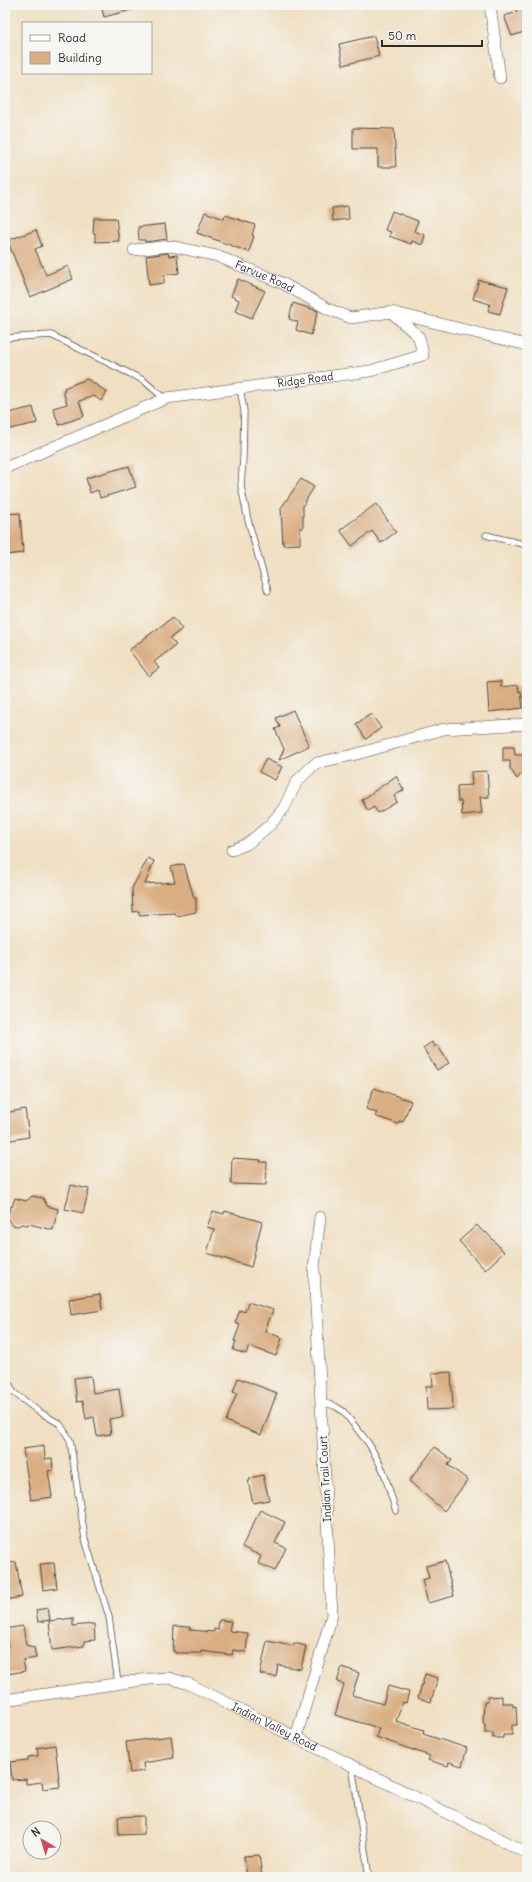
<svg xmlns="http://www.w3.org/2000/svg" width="532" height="1882" font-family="Delius,sans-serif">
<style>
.building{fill:#daae83}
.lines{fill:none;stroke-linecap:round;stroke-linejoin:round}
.service-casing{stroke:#494642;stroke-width:7}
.minor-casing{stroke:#494642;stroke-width:12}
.service{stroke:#fff;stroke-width:5.5}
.minor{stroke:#fff;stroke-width:11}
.labels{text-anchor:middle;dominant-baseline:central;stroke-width:3.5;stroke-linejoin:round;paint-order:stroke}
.street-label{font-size:11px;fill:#2b2b2b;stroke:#f6f6f2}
</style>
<rect width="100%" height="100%" fill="#f6f6f2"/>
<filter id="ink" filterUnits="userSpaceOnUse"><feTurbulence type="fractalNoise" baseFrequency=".025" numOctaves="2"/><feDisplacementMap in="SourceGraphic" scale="8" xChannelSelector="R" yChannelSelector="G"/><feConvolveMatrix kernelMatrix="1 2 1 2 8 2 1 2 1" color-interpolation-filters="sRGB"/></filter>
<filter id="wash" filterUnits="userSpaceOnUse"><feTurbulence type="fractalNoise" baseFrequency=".012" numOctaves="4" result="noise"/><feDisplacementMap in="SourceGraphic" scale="16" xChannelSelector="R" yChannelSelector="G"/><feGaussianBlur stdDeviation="0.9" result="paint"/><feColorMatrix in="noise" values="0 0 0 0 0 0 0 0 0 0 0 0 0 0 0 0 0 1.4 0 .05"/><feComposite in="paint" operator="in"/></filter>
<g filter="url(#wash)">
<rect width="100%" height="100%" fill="#f0dfc2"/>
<g id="blocks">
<!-- building -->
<g class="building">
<path d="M101 5H135V9L104 17Z"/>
<path d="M514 5H527V36L524 32 512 36 504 16 517 12Z"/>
<path d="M374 36 379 56 343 65 339 44Z"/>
<path d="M353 128 394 129 396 167H378V149H353Z"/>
<path d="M348 206 349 219 333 221 332 208Z"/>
<path d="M392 211 418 221 414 231 425 235 422 245 412 241 411 244 389 236 391 232 385 230Z"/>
<path d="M205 212 224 219 225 215 255 225 252 235 254 236 249 252 197 233Z"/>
<path d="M94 218H116L119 241 95 242V233H93Z"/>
<path d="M165 224 167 239 145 242V240H139L138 227Z"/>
<path d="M36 230 42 246 35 249 46 275 68 266 73 279 30 297 8 242 10 241 9 240Z"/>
<path d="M168 253 169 256 177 255 179 273 164 275V283L149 285 146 256Z"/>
<path d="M238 279 265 291 252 318 235 311 239 300 231 296Z"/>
<path d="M479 280 508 287 500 314 488 311 490 304 473 299Z"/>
<path d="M293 303 318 311 311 335 296 330 298 322 289 319Z"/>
<path d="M87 379 107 392 101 401 94 396 79 401 84 416 59 425 53 408 67 404 63 391H65L64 388Z"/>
<path d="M33 407 37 423 5 430V414Z"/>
<path d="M129 466 136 487 100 498 98 490 90 493 86 478Z"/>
<path d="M301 479 314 487 303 505V528H300V544L283 545 281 508Z"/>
<path d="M376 504 396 532 381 543 372 531 352 546 340 530Z"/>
<path d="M20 513 23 553 5 555V514Z"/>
<path d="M173 617 182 629 170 638 176 645 154 662 159 668 149 676 129 650Z"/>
<path d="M501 681V687L518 685 519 692 521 691 523 708 489 712 487 682Z"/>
<path d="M293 710 309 746 279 760 284 749 275 729 280 727 276 718Z"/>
<path d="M371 714 381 728 366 739 356 724Z"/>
<path d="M503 747H514L515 755H527V773L521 774 517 779 510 768V761H503Z"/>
<path d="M266 759 282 767 275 780 259 772Z"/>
<path d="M487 771 489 797H480L482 813 462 815 461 801H458L457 786 472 785 471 772Z"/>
<path d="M396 776 404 790 394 796 397 802 378 813 374 807 368 811 362 800Z"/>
<path d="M148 858 154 861 145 884 175 882 171 867 184 864 194 898H196V912L177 916 175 913 139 915V911L133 912 132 888Z"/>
<path d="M432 1042 434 1047 437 1045 449 1063 437 1070 423 1048Z"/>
<path d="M374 1088 411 1101 403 1122 399 1121 398 1124 375 1116 377 1113 366 1109Z"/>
<path d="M25 1109 29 1137 5 1141V1113Z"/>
<path d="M232 1158 261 1160 260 1162H267L266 1185 231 1184Z"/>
<path d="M71 1185 89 1189 83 1213 65 1209Z"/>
<path d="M32 1196 43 1198 47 1206 58 1209 53 1230 29 1224 28 1225 22 1224 18 1226 12 1225 6 1217 8 1215 11 1206 12 1207 15 1198 26 1201Z"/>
<path d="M213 1211 224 1214 225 1211 262 1222 251 1267 207 1253 214 1229 207 1227Z"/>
<path d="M477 1225 484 1233 486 1232 504 1252 485 1270 459 1241Z"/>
<path d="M100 1294 102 1310 71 1315 69 1299Z"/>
<path d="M248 1302 273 1310 265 1331 282 1338 276 1356 249 1346 246 1354 233 1350 236 1341H234L240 1325 235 1323 240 1310 245 1312Z"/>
<path d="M451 1372 453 1409 427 1410 426 1386H433L432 1373Z"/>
<path d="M91 1376 93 1393 119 1389 123 1417 109 1419 111 1434 97 1436 94 1417 86 1419 83 1401 77 1402 74 1378Z"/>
<path d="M238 1378 277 1393 261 1435 226 1421 237 1393 233 1392Z"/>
<path d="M44 1446 45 1459 52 1458 53 1470 48 1471 52 1497 31 1500 23 1449Z"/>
<path d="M435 1447 452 1460 448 1465 468 1480 444 1511 409 1481Z"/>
<path d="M263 1475 269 1500 253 1503 248 1481H250V1478Z"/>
<path d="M260 1510 285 1522 275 1543 286 1548 275 1571 258 1563 261 1556 242 1547Z"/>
<path d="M445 1561 454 1596 428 1603 422 1580 429 1578 426 1566Z"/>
<path d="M16 1562 22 1597 5 1600V1564Z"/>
<path d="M54 1563 57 1588 43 1590 40 1564Z"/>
<path d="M48 1608 50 1620 38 1622 36 1610Z"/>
<path d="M73 1618V1626L94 1624 95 1640 84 1641V1646L52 1650 49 1621Z"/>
<path d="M219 1620 231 1621 229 1631 248 1633 246 1652 233 1650 232 1655 201 1651V1653H175V1651H173L174 1626 190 1627V1630L214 1632V1629L218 1630Z"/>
<path d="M23 1626 26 1645 34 1647 36 1658 23 1660 25 1671 7 1674 5 1647 8 1646 5 1629Z"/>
<path d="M267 1641 293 1646 294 1643 306 1646 301 1669 278 1665 276 1677 260 1674Z"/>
<path d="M342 1667 359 1673 352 1695 383 1704 388 1686 409 1692 406 1703 403 1702 396 1721 424 1730 423 1734 467 1748 462 1766 449 1762 448 1766 428 1760 430 1756 376 1737 379 1728 335 1715 344 1684 337 1682Z"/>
<path d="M425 1674 438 1678 431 1702 418 1698Z"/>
<path d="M502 1696V1703H513V1707L516 1706 517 1725H512V1735H503V1738H493V1733H485V1724H483L484 1702H488V1697Z"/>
<path d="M171 1736 174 1758 143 1763 144 1771 130 1773 126 1742Z"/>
<path d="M55 1745 60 1787 43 1789 42 1782 26 1784V1779L12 1780 10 1762 28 1760V1757L38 1756 37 1748Z"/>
<path d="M144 1816V1834L119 1835 118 1817Z"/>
<path d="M259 1855 262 1877H247L244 1856Z"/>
</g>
</g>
</g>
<g filter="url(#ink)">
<use href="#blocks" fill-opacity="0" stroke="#494642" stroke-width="1"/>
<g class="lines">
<defs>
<g id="service">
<path d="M5 338 51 335 143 380 165 399"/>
<path d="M240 388 244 411 243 458 241 486 248 520 268 591"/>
<path d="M486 535 527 545"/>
<path d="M5 1365 7 1378 13 1392 38 1411 60 1424 70 1440 85 1539 109 1617 118 1683"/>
<path d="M321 1402 335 1406 343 1411 369 1444 383 1470 396 1511"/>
<path d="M352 1766 369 1877"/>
</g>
<g id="minor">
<path d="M490 5 500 78"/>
<path id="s1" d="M134 250 171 246 217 256 282 283 328 309 351 318 391 312"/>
<path id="s2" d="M5 468 167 398 370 371 423 355 419 337 391 312 527 345"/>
<path d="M232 850 247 844 271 824 284 808 297 781 316 763 357 754 444 729 527 724"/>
<path id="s3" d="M5 1700 149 1679 169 1678 189 1684 527 1853"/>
<path d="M296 1737 332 1615 314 1268 320 1217"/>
</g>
</defs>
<!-- service casing -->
<use href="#service" class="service-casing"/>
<!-- minor casing -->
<use href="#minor" class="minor-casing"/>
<!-- service -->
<use href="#service" class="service"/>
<!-- minor -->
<use href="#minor" class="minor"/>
</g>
</g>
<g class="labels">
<!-- street labels -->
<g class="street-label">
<text stroke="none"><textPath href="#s1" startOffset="136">Farvue Road</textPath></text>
<text stroke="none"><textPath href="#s2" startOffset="316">Ridge Road</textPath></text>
<text transform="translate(325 1479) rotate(-93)">Indian Trail Court</text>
<text stroke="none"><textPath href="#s3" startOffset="282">Indian Valley Road</textPath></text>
</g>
</g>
<!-- margin -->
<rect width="532" height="1882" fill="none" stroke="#f6f6f2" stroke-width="20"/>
<!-- legend -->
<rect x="22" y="22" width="130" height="52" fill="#f6f6f2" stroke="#a5a5a2"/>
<rect x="30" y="35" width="20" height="6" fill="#ffffff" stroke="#a5a5a2"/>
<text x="58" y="42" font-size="12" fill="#2b2b2b">Road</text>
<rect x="30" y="52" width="20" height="12" fill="#daae83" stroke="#a5a5a2"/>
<text x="58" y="62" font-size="12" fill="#2b2b2b">Building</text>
<!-- north arrow -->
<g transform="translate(42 1840) rotate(322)"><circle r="19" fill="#f6f6f2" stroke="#a5a5a2"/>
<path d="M0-3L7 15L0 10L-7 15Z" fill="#d1495b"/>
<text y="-6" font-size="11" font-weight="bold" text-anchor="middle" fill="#2b2b2b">N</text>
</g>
<!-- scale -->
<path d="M382 40v6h100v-6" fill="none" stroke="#2b2b2b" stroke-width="2"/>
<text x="388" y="40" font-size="12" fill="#2b2b2b" stroke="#f6f6f2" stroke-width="3" paint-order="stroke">50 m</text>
</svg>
